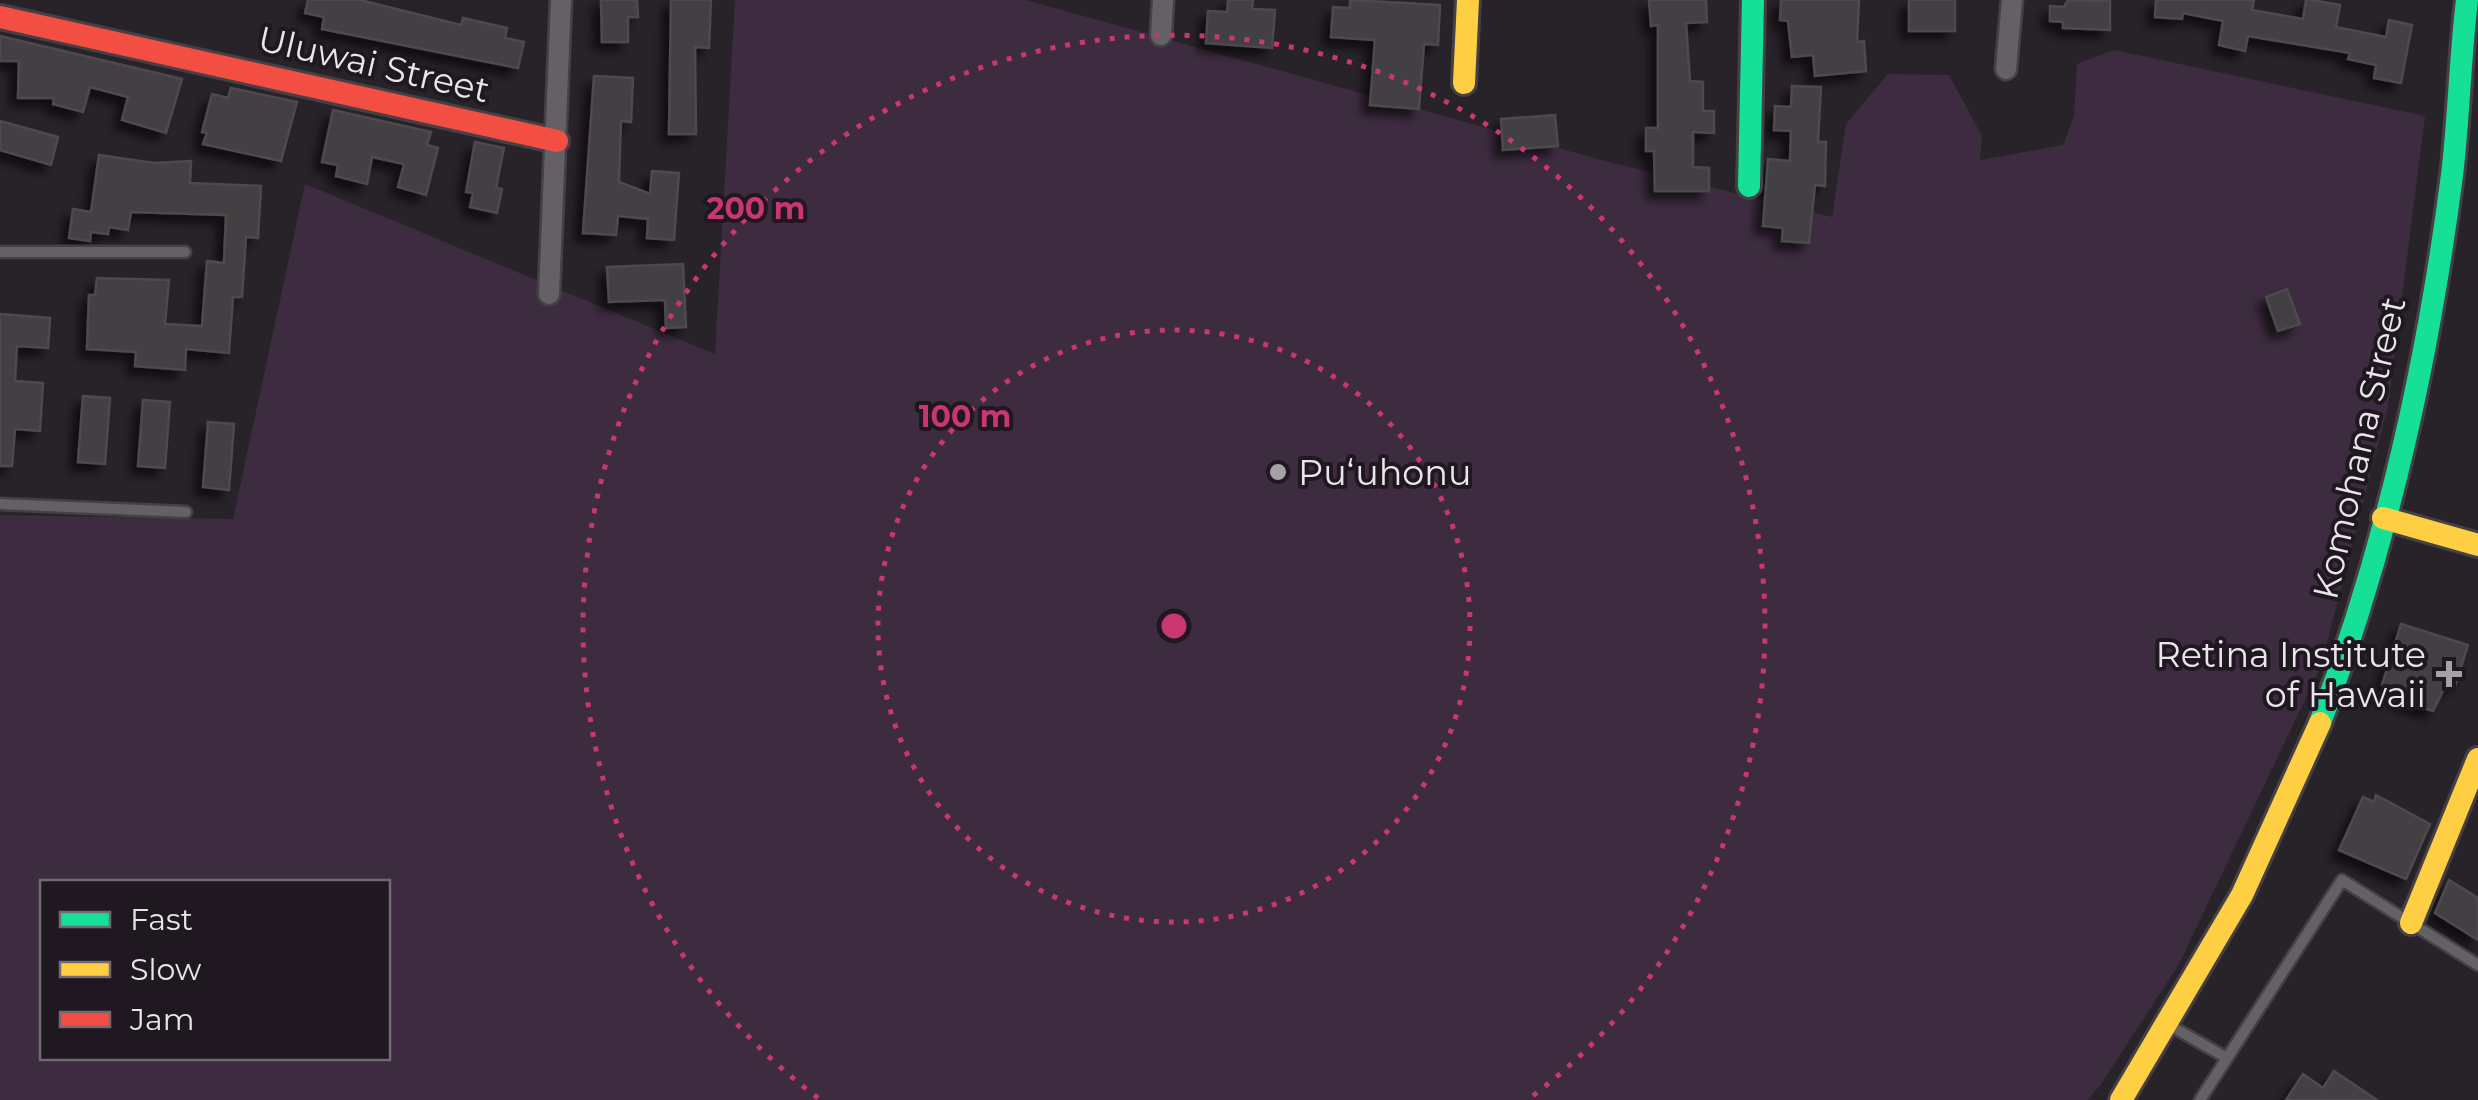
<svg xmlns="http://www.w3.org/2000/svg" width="2478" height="1100" font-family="Montserrat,sans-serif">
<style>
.green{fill:#3d2c3f;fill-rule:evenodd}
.building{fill:#433f43;stroke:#4d494d;stroke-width:2.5;filter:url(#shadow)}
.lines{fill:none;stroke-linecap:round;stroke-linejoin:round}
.lane-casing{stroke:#444045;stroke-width:15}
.street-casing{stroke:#444045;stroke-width:25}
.fast-casing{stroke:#444045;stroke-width:28}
.slow-casing{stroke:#444045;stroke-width:28}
.jam-casing{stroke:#444045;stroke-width:28}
.lane{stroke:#646165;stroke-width:10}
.street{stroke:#646165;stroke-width:20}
.fast{stroke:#16e098;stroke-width:22}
.slow{stroke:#ffcf43;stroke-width:22}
.jam{stroke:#f24e42;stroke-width:22}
.ring{fill:none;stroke:#c83771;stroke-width:5;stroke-dasharray:5 10}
.poi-dot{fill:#a6a0a7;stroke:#201821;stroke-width:4}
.labels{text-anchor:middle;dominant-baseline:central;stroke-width:8;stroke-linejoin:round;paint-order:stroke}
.street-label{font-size:35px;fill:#eae4eb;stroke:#201821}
.poi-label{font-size:35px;fill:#eae4eb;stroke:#201821;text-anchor:start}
.centre{fill:#c83771;stroke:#201821;stroke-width:5}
.ring-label{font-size:30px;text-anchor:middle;font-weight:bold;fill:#c83771;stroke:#201821;stroke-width:8;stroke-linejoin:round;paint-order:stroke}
</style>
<defs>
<filter id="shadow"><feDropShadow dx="-8" dy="8" stdDeviation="5" flood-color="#0009"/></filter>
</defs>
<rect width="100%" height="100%" fill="#282329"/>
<!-- green -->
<path class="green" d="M735 0H1026L1605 161 1832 217 1846 124 1888 74 1949 75 1982 136 1980 160 2063 145 2074 116 2077 64 2114 50 2425 116 2388 406 2321 666 2178 966 2101 1084 2088 1100H0V515L233 519 305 184 715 354ZM42 882H388V1058H42Z"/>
<!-- building -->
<g class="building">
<path d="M308 0H360L461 25 463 18 507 28 505 38 524 42 518 68 322 29 324 17 305 13Z"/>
<path d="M601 0H637L638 17H628V42H602Z"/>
<path d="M671 0H711L709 48 695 47 696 134H669Z"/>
<path d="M1228 0H1253L1252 9 1275 10 1272 48 1206 43 1208 11 1227 12Z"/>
<path d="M1350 0 1440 5 1438 45 1424 44 1419 109 1370 105 1375 40 1331 37 1333 7 1350 8Z"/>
<path d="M1649 0H1706L1707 22 1686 23 1690 81 1703 82V111H1714V133L1693 132V167L1709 168V191H1655L1654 151H1646V128H1658V25L1651 26Z"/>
<path d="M1781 0H1859L1857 42 1864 41 1866 71 1815 76 1813 55 1792 57 1788 21 1780 20Z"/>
<rect x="1909" y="0" width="46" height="31"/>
<path d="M2068 0 2110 1V30L2063 28V22L2050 21V6L2064 7Z"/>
<path d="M2156 0H2254L2252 10 2303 19 2306 0H2312L2340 5 2336 27 2386 37 2389 20 2412 25 2401 83 2374 78 2376 65 2348 59 2350 53 2248 36 2245 51 2219 45 2223 21 2183 13 2182 19 2155 17Z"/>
<path d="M0 36 182 79 166 133 122 120 128 97 90 87 83 112 53 104 54 98H18L19 61H0Z"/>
<path d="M594 76 633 78 631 122 621 121 619 182 650 194 652 171 679 173 674 240 647 238 648 219 618 216 616 235 583 233Z"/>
<path d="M1792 86 1821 87 1818 142H1826L1825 186 1815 185 1809 243 1782 241 1783 228 1763 226 1768 159 1790 161 1791 131 1774 130 1775 106 1791 107Z"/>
<path d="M231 88 297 102 281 161 203 144 207 133 202 132 212 94 228 98Z"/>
<path d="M333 110 431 132 427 145 438 148 426 195 398 187 404 164 372 157 367 184 336 176 338 165 322 162Z"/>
<path d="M1555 115 1558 146 1503 150 1501 119Z"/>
<path d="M0 121 58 137 51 165 0 150Z"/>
<path d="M475 142 504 148 496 188 502 189 497 213 470 207 473 193 466 192Z"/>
<path d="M99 155 154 163 191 161 190 183 261 186 258 238 246 237 242 297H233L229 353 186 349 185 370 135 366 136 352 87 349 89 295H95L97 278 169 280 165 324 202 326 207 261 224 263 226 215 131 212 128 230 109 227 108 234 91 232 90 241 69 238 73 209 91 212Z"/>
<path d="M683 264 686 327 666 328 665 300 609 302 607 267Z"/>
<path d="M2287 289 2300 324 2278 331 2266 297Z"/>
<path d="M0 314 50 318 48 348 17 346 15 381 43 383 40 431 15 429 12 466H0Z"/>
<path d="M83 396 110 398 105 464 78 462Z"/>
<path d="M143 400 170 402 165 468 138 466Z"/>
<path d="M208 422 234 424 229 490 203 487Z"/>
<path d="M2401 624 2468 645 2455 686 2447 683 2433 711 2398 700 2401 691 2382 685Z"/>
<path d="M2376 795 2430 824 2406 879 2339 850 2363 797 2374 802Z"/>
<path d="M2449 880 2478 898V940L2435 913Z"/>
<path d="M2334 1071 2377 1100H2286L2303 1074 2323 1088Z"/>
</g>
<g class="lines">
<defs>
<g id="lane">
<path d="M0 252H185"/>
<path d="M0 504 186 512"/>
<path d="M2169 1025 2227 1058"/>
<path d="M2200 1100 2342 880 2478 965"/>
</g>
<g id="street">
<path d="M1161 35 1163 0"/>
<path d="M2006 69 2012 0"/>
<path d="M549 294 561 0"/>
</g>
<g id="fast">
<path d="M1749 186 1753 0"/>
<path d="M2320 723C2387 546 2428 362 2452 175 2459 117 2460 58 2467 0"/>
</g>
<g id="slow">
<path d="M1464 83 1468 0"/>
<path d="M2383 518 2478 545"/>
<path d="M2411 923 2478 759"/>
<path d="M2121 1100 2242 895 2320 723"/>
</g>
<path id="jam" d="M0 17 557 141"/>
</defs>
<!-- lane casing -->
<use href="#lane" class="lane-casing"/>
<!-- street casing -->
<use href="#street" class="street-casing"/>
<!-- fast casing -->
<use href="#fast" class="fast-casing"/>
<!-- slow casing -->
<use href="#slow" class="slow-casing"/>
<!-- jam casing -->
<use href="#jam" class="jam-casing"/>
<!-- lane -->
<use href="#lane" class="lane"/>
<!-- street -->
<use href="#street" class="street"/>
<!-- fast -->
<use href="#fast" class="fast"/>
<!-- slow -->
<use href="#slow" class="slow"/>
<!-- jam -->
<use href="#jam" class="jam"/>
</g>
<!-- distance rings -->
<g class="ring">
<circle cx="1174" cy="626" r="296"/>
<path d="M818 1098A591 591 0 1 1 1530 1098"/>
</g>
<!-- markers -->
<g class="poi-dot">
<circle cx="1278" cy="472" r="10"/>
<path d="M2444 659h10v10h10v10h-10v10h-10v-10h-10v-10h10z"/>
</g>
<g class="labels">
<!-- street labels -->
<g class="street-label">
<text transform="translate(374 64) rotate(13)">Uluwai Street</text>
<text transform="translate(2359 448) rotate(-77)">Komohana Street</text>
</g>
<!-- poi labels -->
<g class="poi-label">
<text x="1298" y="472">Puʻuhonu</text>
<text x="2426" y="654" text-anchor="end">Retina Institute<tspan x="2426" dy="40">of Hawaii</tspan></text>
</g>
</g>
<circle cx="1174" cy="626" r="15" class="centre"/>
<g class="ring-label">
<text x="756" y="219">200 m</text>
<text x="965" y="427">100 m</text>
</g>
<!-- legend -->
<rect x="40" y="880" width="350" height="180" fill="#201821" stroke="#716a72" stroke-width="2.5"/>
<rect x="60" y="912" width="50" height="15" fill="#16e098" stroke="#716a72" stroke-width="2.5"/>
<text x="130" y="930" font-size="30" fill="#eae4eb">Fast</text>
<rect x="60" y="962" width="50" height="15" fill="#ffcf43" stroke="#716a72" stroke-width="2.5"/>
<text x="130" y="980" font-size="30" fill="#eae4eb">Slow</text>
<rect x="60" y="1012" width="50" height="15" fill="#f24e42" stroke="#716a72" stroke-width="2.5"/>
<text x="130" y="1030" font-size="30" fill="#eae4eb">Jam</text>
</svg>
